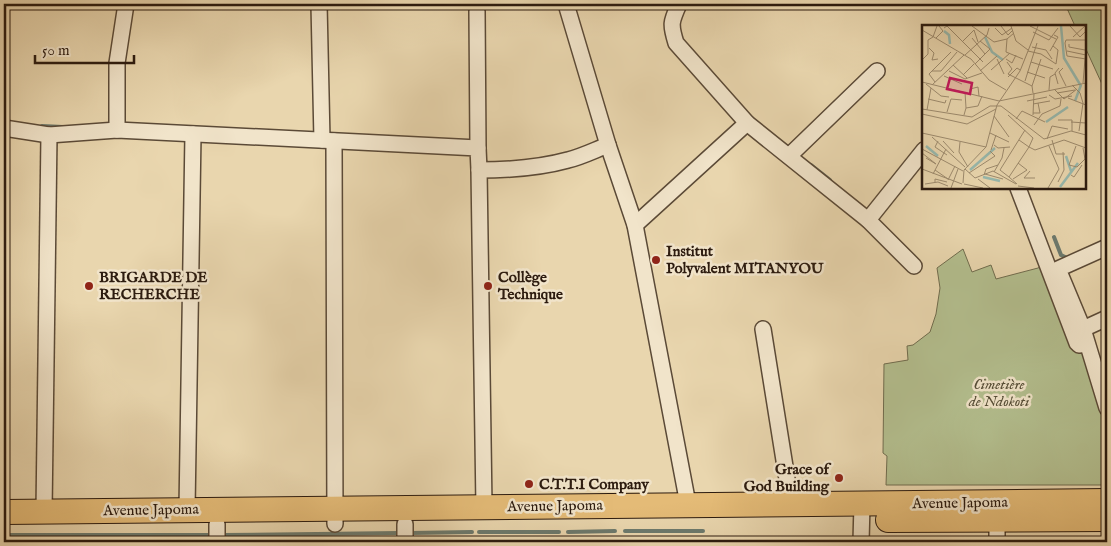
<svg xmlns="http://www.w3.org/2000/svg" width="1111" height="546" font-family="'IM FELL English',serif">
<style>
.green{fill:#b3be8e;stroke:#706c4e}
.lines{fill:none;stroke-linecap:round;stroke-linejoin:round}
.stream{stroke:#6c7a6e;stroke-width:4}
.street-casing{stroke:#5b4a37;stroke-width:18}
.primary-casing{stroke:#2c1b0f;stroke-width:26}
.street{stroke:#f1e4ca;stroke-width:15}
.primary{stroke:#e4bb77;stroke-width:24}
.poi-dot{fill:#8f2418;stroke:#f1e4ca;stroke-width:2}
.labels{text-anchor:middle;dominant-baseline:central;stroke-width:5;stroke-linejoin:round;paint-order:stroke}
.poi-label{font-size:15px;font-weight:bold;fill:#2c1b0f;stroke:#f1e4ca;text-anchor:start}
.park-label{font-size:15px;font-style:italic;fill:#544c35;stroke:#f1e4ca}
.street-label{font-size:15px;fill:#2c1b0f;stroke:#f1e4ca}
.inset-river{fill:none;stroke:#97b9ae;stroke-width:2.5}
.inset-road{fill:none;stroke:#9d8b6e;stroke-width:1}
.view{fill:#c2185b;fill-opacity:0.15;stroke:#c2185b;stroke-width:2.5}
.inset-edge{fill:none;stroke:#2c1b0f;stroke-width:2.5}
</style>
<rect width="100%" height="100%" fill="#e9d6ae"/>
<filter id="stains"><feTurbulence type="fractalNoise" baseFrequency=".004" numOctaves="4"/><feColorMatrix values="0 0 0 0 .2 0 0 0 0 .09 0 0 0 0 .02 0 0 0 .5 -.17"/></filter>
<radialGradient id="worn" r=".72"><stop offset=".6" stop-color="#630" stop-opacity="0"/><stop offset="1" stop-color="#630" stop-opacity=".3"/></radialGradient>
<!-- green -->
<g class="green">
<path d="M1065 4H1107V95L1085 47V26H1075Z"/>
<path d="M963 249 972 272 991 265 996 279 1038 268 1046 264 1083 341 1107 423V485H886L887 456 883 453 884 364 908 360 907 346 913 345 930 332 936 314 940 288 937 268Z"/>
</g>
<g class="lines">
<!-- stream -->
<g class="stream">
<path d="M42 126 63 127"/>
<path d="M811 165 830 180"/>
<path d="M1054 237 1061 255 1069 259"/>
<path d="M625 531H703"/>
<path d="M479 532H559"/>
<path d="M568 532 615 531"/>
<path d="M411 533 472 532"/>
<path d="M4 535H212"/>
<path d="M223 535 400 533"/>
</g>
<defs>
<g id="street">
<path d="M319 4 322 140"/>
<path d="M566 4 608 145 635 225 688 504"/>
<path d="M679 4C671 22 670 24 676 43L747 123 868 220 914 266"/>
<path d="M477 11 478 148"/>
<path d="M4 128 49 135 117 130 478 148 479 170C510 170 539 168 568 160 581 157 595 150 608 145"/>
<path d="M117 130V63L126 4"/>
<path d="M334 141 335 524"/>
<path d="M789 156 877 71"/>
<path d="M479 170 484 507"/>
<path d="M1018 188 1077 343 1079 345 1087 344"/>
<path d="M868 220 924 150"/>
<path d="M635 225 747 123"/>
<path d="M1107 247 1058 269 1083 329 1107 408"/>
<path d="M763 329 791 504"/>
<path d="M1083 329 1107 318"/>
<path d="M187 509 193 134"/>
<path d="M44 511 49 135"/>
<path d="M997 520V542"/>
<path d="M217 524V542"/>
<path d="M405 542V524"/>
<path d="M861 542 862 504"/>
</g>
<g id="primary">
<path d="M4 512 1107 501"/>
<path d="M888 520 1107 519"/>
</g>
</defs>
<!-- street casing -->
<use href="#street" class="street-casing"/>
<!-- primary casing -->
<use href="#primary" class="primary-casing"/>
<!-- street -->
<use href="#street" class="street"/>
<!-- primary -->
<use href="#primary" class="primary"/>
</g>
<!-- markers -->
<g class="poi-dot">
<circle cx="656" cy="260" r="5"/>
<circle cx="89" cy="286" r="5"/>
<circle cx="488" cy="286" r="5"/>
<circle cx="839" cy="478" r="5"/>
<circle cx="529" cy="484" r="5"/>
</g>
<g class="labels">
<!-- poi labels -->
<g class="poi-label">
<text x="666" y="251">Institut<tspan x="666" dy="17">Polyvalent MITANYOU</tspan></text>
<text x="99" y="277">BRIGARDE DE<tspan x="99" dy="17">RECHERCHE</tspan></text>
<text x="498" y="277">Collège<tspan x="498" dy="17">Technique</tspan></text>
<text x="829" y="469" text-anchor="end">Grace of<tspan x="829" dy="17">God Building</tspan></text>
<text x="539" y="484">C.T.T.I Company</text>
</g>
<!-- park labels -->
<g class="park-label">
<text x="999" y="384">Cimetière<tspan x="999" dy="17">de Ndokoti</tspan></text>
</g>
<!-- street labels -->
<g class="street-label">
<text transform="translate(960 503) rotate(-1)">Avenue Japoma</text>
<text transform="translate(555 506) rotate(-1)">Avenue Japoma</text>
<text transform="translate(151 510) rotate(-1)">Avenue Japoma</text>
</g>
</g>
<!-- overview -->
<g transform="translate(922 25)">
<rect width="164" height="164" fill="#e9d6ae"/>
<path class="inset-river" d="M139 1 142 33 159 61M22 6 27 10 28 19M63 12 70 27 81 35M153 76 159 60M124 97 146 82M4 121 16 131M144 131 149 146M48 145 73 123M61 152 78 156M138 162 156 138"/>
<path class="inset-road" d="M50 1 72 17 85 14 92 8M79 1 86 10 90 6M89 1 94 16 106 25M108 1 134 14M148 1 158 12 164 6M22 3 25 1 61 37M73 3 80 10 90 3M0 5 49 34 67 55 84 65M111 7 127 15 136 3M151 12 163 1M14 13 21 6 17 1M50 13 63 29M85 14 84 27 101 34M164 15H144L143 18 145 31 164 34M41 16 52 5 56 17M147 19V22L163 25M110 22 124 25 130 34M7 23 12 28 10 35 16 34M106 26 119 29 134 39 136 25 131 21M128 26 136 12 132 10M145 26 164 30M43 30 65 10 67 3M75 34 82 49M84 34 90 38 94 30M0 35 6 29V15L11 12 15 1M85 37 90 44 86 49 110 61M109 37 131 44M53 39 68 24 58 16M31 40 45 53M141 43 137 47 144 61M69 45 88 28M10 46H19L35 27M27 46 43 54 60 48M58 46 75 31M105 47 123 53M41 50 52 39M22 51 40 59M86 52 95 43 98 45M103 56 115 18M0 57 77 76 164 58M13 57 7 49 29 27M161 58 164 22M4 59 19 71 27 72M136 59 133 48 137 43M10 60 42 30M150 60 158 68 161 78 157 106M132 64 142 74 155 64M127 65 128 52 133 49M43 67 44 83M111 68 110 61 119 34M135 68 153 65M48 69V64L56 62 57 71M127 70 133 74 150 71M146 73 164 80M6 74 23 78 24 75M105 76 125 72M111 79 128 76M0 84 50 92 68 81H79L122 114 149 106 164 110M5 85 9 63M25 87 29 74 40 75M111 88H118L116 78M0 89 45 99 74 84M42 90 44 83 56 81 60 71M86 90 111 113 107 122 97 115M111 90 112 68M72 91 87 112M94 94 100 86 123 97M136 95H150V106M149 97 164 98M112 100 120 89 138 81 139 74M0 108 64 122M68 108 87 117M10 112 43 142M125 114 130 101 146 104M130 115 134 129H143M16 116 13 122 25 130M21 116 32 128M38 117 37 127 46 142M72 120 76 123 88 122M154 121 147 140 155 142 163 134 161 123M64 122 75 80 98 46 116 1M0 124 41 146M69 125 74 110M0 128 14 139 4 133M0 144 40 159M43 144 53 153 71 146 94 159M13 145 26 154M108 146 102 153H113M72 147 80 133 82 123M47 148 73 131 68 126M11 149 24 124M63 149 81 154M62 150 64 144 76 140M149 150 152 152 160 140M87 152 78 145 103 105M56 154 68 163M91 154 105 145 96 138M26 155 33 141M13 157V154L25 157M136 157 142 145 141 127M41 158 42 145 64 122M3 159 16 157 26 161M42 159 61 163M95 159 87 152 107 122 113 125 142 115 164 123M96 161 112 163M29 163 36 144M126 163 137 144 127 121"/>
<path class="view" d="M28 53 50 58 48 69 25 64Z"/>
<rect width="164" height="164" class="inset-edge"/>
</g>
<!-- margin -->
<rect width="1111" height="546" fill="none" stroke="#e9d6ae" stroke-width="20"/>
<rect x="5" y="5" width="1101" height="536" fill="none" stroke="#2c1b0f" stroke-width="2.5"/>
<rect x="10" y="10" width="1091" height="526" fill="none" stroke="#2c1b0f"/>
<!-- scale -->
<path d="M35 55v8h99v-8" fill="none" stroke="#2c1b0f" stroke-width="2.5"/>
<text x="42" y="55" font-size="15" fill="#2c1b0f" stroke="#f1e4ca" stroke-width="4" paint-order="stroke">50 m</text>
<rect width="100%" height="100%" filter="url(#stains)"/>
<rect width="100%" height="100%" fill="url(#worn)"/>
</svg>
